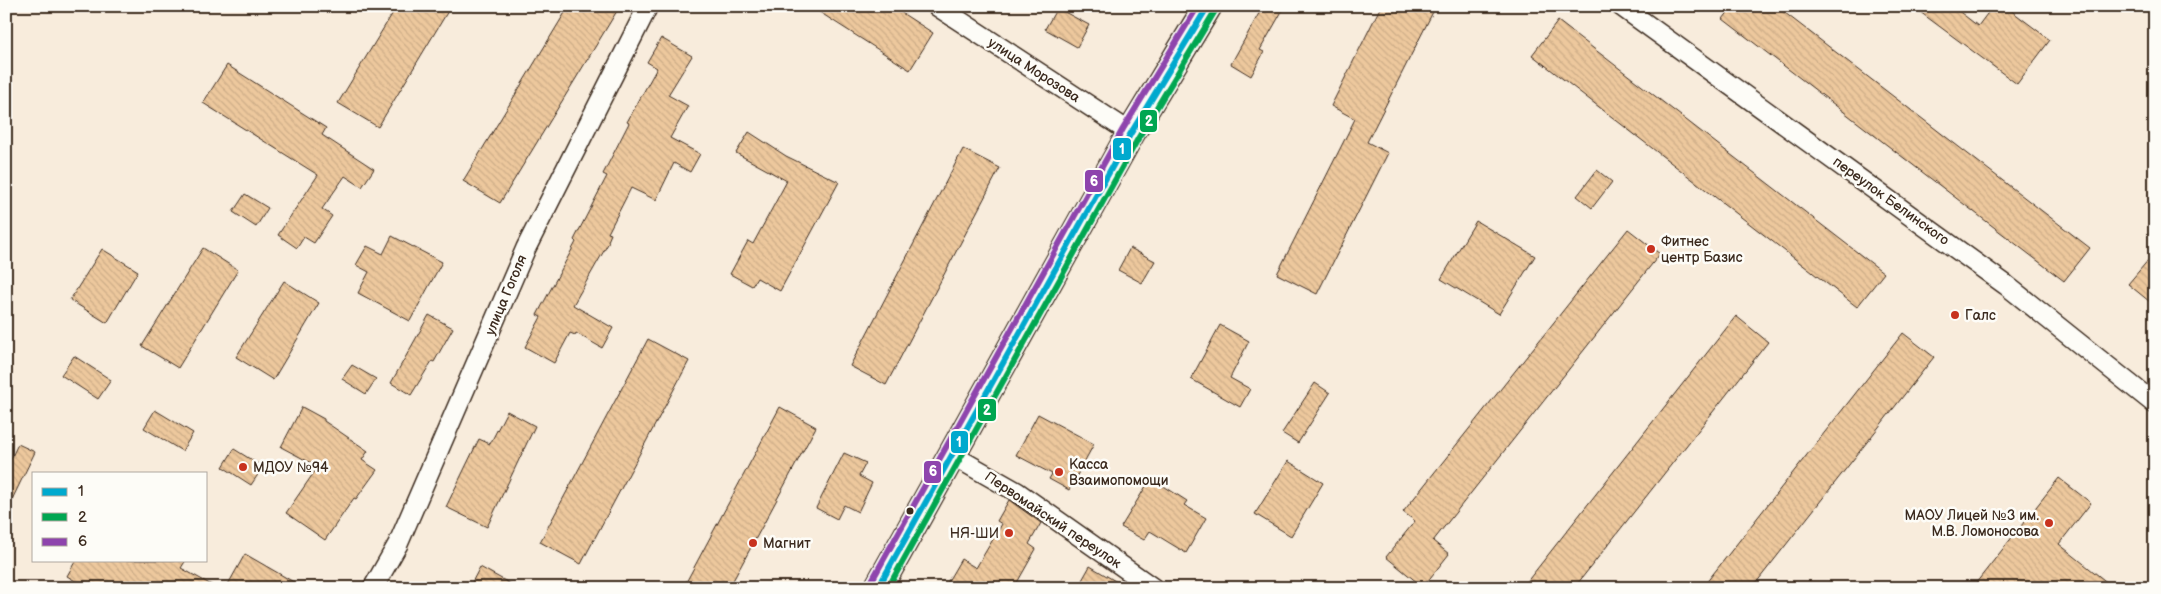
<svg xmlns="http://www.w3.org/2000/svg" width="2161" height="594" font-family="'Balsamiq Sans',sans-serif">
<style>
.building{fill:url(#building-back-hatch);stroke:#3b2a1e}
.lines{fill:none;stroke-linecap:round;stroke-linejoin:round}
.street-casing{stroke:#3b2a1e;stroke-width:22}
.secondary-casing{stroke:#3b2a1e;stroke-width:30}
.street{stroke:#fdfcf7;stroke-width:19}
.secondary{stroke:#fdfcf7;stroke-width:26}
.bus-1-casing{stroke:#fdfcf7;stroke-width:10}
.bus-2-casing{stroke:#fdfcf7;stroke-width:10}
.bus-3-casing{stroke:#fdfcf7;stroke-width:10}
.bus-1{stroke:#00a9ce;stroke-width:6}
.bus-2{stroke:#00a651;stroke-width:6}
.bus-3{stroke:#8e44ad;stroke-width:6}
.poi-dot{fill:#c8321e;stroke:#fdfcf7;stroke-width:2}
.bus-dot{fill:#3b2a1e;stroke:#fdfcf7;stroke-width:2}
.labels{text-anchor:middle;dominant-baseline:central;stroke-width:5;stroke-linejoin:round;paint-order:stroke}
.street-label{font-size:14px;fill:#3b2a1e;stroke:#fdfcf7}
.poi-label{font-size:14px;fill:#3b2a1e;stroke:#fdfcf7;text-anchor:start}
.line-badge{stroke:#fdfcf7;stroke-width:2}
.badge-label{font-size:14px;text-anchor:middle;font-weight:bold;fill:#fff}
</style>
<defs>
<pattern id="building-back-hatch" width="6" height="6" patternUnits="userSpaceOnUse" patternTransform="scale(1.25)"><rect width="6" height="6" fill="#edc89d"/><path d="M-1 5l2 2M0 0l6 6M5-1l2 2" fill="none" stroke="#ccac87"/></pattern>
</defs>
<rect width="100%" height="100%" fill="#f8ecdc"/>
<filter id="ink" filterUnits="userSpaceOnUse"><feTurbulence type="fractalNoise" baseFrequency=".02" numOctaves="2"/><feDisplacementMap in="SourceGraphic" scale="10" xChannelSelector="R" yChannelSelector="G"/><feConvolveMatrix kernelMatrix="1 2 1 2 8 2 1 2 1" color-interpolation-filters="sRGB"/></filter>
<g filter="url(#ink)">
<!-- building -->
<g class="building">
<path d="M397 6H451L378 127 338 103Z"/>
<path d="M569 6H620L500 203 463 181Z"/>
<path d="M810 6H891L933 33 910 70Z"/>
<path d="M1263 6H1285L1260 50 1264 52 1251 76 1231 64Z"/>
<path d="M1381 6H1436L1367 142 1388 153 1317 294 1277 274 1355 119 1331 106Z"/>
<path d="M1733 6H1776L2090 248 2064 281 1723 19Z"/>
<path d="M1912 6H1952L1978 26 1993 6H2005L2050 40 2017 84Z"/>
<path d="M1057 8 1089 25 1077 47 1045 29Z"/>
<path d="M1558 21 1884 273 1857 307 1532 55Z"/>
<path d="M661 38 692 56 668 95 688 106 670 138 700 154 690 172 674 163 656 200 631 188 608 233 611 234 608 241 609 242 573 305 613 328 602 348 576 333 575 335 570 333 554 363 525 347 541 317 537 315 576 242 574 240 607 176 603 174 629 123 627 122 657 68 647 62Z"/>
<path d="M227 65 326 128 322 135 374 169 362 187 345 176 322 209 332 216 314 243 304 237 297 248 278 235 318 175 203 103Z"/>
<path d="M749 132 786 156 839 182 780 291 757 278 752 286 730 274 748 241 753 244 787 181 736 153Z"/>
<path d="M963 149 1000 168 886 385 850 366Z"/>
<path d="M1597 170 1612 182 1592 208 1577 196Z"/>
<path d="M245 194 268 208 256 227 233 212Z"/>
<path d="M1476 221 1535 256 1499 314 1441 279Z"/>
<path d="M1628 229 1660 254 1433 541 1449 554 1423 587 1386 557 1415 521 1403 512Z"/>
<path d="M392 236 442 262 410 321 358 293 369 272 356 265 367 246 383 254Z"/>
<path d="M203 248 238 270 178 368 142 346Z"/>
<path d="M1130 248 1155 261 1142 283 1118 270Z"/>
<path d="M102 249 138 271 107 323 70 300Z"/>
<path d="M2155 252V306L2128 284Z"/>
<path d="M284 281 319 303 273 380 236 357Z"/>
<path d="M429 315 453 328 434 362 432 361 411 395 391 383Z"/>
<path d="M1736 316 1768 342 1574 588H1522Z"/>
<path d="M1220 325 1249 341 1230 378 1250 389 1240 407 1191 379Z"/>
<path d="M1903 333 1934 357 1752 588H1702Z"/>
<path d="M648 339 689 361 581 564 540 542Z"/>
<path d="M74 356 111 380 98 399 61 375Z"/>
<path d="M352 365 376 379 366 394 342 379Z"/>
<path d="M1315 383 1330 393 1298 443 1282 433Z"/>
<path d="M302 407 324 419V421L368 451 362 460 377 470 356 499 354 498 325 540 286 513 315 471 310 468 313 464 281 447Z"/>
<path d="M780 407 816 427 729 588H683Z"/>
<path d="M155 410 193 433 182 451 144 428Z"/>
<path d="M507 411 535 426 487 527 446 507 479 439 490 444Z"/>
<path d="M1038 414 1094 444 1069 490 1049 479 1052 474 1016 455Z"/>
<path d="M18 444 35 452 6 512V469Z"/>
<path d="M234 449 263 467 251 485 223 467Z"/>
<path d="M844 453 866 463 859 476 872 483 858 512 844 505 837 519 816 508Z"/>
<path d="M1288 461 1323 483 1291 536 1255 514Z"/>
<path d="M1151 478 1187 501 1184 505 1206 518 1186 553 1150 531 1144 540 1121 527Z"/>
<path d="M2059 478 2091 503 2059 544 2114 588H1972Z"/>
<path d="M1009 500 1041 523 1029 544 1036 549 1014 588H944L961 559 976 568 1002 524 997 521Z"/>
<path d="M245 554 304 588H226Z"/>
<path d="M76 560H186L181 568 217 588H87L67 576Z"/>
<path d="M1090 566 1127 588H1090L1081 582Z"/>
<path d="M480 567 518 588H469Z"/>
</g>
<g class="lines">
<defs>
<g id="street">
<path d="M937 6 1131 133"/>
<path d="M1621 6 2006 285 2155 404"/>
<path d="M952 455 1017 492 1153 588"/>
<path d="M373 588 398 544 526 248 648 6"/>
</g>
<path id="secondary" d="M878 588 1131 133 1208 6"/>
</defs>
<!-- street casing -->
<use href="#street" class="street-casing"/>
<!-- secondary casing -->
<use href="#secondary" class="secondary-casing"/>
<!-- street -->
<use href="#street" class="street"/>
<!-- secondary -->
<use href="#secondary" class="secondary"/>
<defs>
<path id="bus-1" d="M878 588 1131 133 1208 6"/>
<path id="bus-2" d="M888 588 1139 137 1215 11"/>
<path id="bus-3" d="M870 584 1123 129 1198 6"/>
</defs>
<!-- bus-1 casing -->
<use href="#bus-1" class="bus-1-casing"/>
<!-- bus-2 casing -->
<use href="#bus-2" class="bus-2-casing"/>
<!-- bus-3 casing -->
<use href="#bus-3" class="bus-3-casing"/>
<!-- bus-1 -->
<use href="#bus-1" class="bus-1"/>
<!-- bus-2 -->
<use href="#bus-2" class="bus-2"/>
<!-- bus-3 -->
<use href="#bus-3" class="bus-3"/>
</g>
</g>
<!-- markers -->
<g class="poi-dot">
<circle cx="1651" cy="249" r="5"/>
<circle cx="1955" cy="315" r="5"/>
<circle cx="243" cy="467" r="5"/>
<circle cx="1059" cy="472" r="5"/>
<circle cx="2049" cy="523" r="5"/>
<circle cx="1009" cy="533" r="5"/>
<circle cx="753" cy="543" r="5"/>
</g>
<circle class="bus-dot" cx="910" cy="511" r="4.5"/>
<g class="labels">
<!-- street labels -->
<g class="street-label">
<text transform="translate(1034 70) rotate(33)">улица Морозова</text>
<text transform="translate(1891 201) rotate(36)">переулок Белинского</text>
<text transform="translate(506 295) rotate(-67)">улица Гоголя</text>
<text transform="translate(1053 520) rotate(34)">Первомайский переулок</text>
</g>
<!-- poi labels -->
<g class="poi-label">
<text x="1661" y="241">Фитнес<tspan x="1661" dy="16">центр Базис</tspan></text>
<text x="1965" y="315">Галс</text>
<text x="1069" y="464">Касса<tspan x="1069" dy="16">Взаимопомощи</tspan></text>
<text x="253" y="467">МДОУ №94</text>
<text x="2039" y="515" text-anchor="end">МАОУ Лицей №3 им.<tspan x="2039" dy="16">М.В. Ломоносова</tspan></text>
<text x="999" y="533" text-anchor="end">НЯ-ШИ</text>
<text x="763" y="543">Магнит</text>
</g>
</g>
<g class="line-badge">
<rect x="1139" y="109" width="19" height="24" rx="5" fill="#00a651"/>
<rect x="1112" y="137" width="20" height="24" rx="5" fill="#00a9ce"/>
<rect x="1084" y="169" width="20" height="24" rx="5" fill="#8e44ad"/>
<rect x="977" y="398" width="20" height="24" rx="5" fill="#00a651"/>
<rect x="950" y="430" width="19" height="24" rx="5" fill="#00a9ce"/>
<rect x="923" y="460" width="19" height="24" rx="5" fill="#8e44ad"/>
</g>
<g class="badge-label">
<text x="1149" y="126">2</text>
<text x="1122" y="154">1</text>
<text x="1094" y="186">6</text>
<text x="987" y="415">2</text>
<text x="959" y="447">1</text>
<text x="933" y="476">6</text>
</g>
<!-- margin -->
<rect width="2161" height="594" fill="none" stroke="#fdfcf7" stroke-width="25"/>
<rect x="12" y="12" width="2136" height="569" fill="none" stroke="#3b2a1e" stroke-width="2" filter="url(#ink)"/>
<!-- legend -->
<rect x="32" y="472" width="175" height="90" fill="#fdfcf7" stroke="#afa8a0"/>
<rect x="42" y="488" width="25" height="8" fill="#00a9ce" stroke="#afa8a0"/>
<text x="78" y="496" font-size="15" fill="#3b2a1e">1</text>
<rect x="42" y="513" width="25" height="8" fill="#00a651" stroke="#afa8a0"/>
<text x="78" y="522" font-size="15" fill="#3b2a1e">2</text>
<rect x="42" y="538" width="25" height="8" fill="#8e44ad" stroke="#afa8a0"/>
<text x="78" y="546" font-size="15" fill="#3b2a1e">6</text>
</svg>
